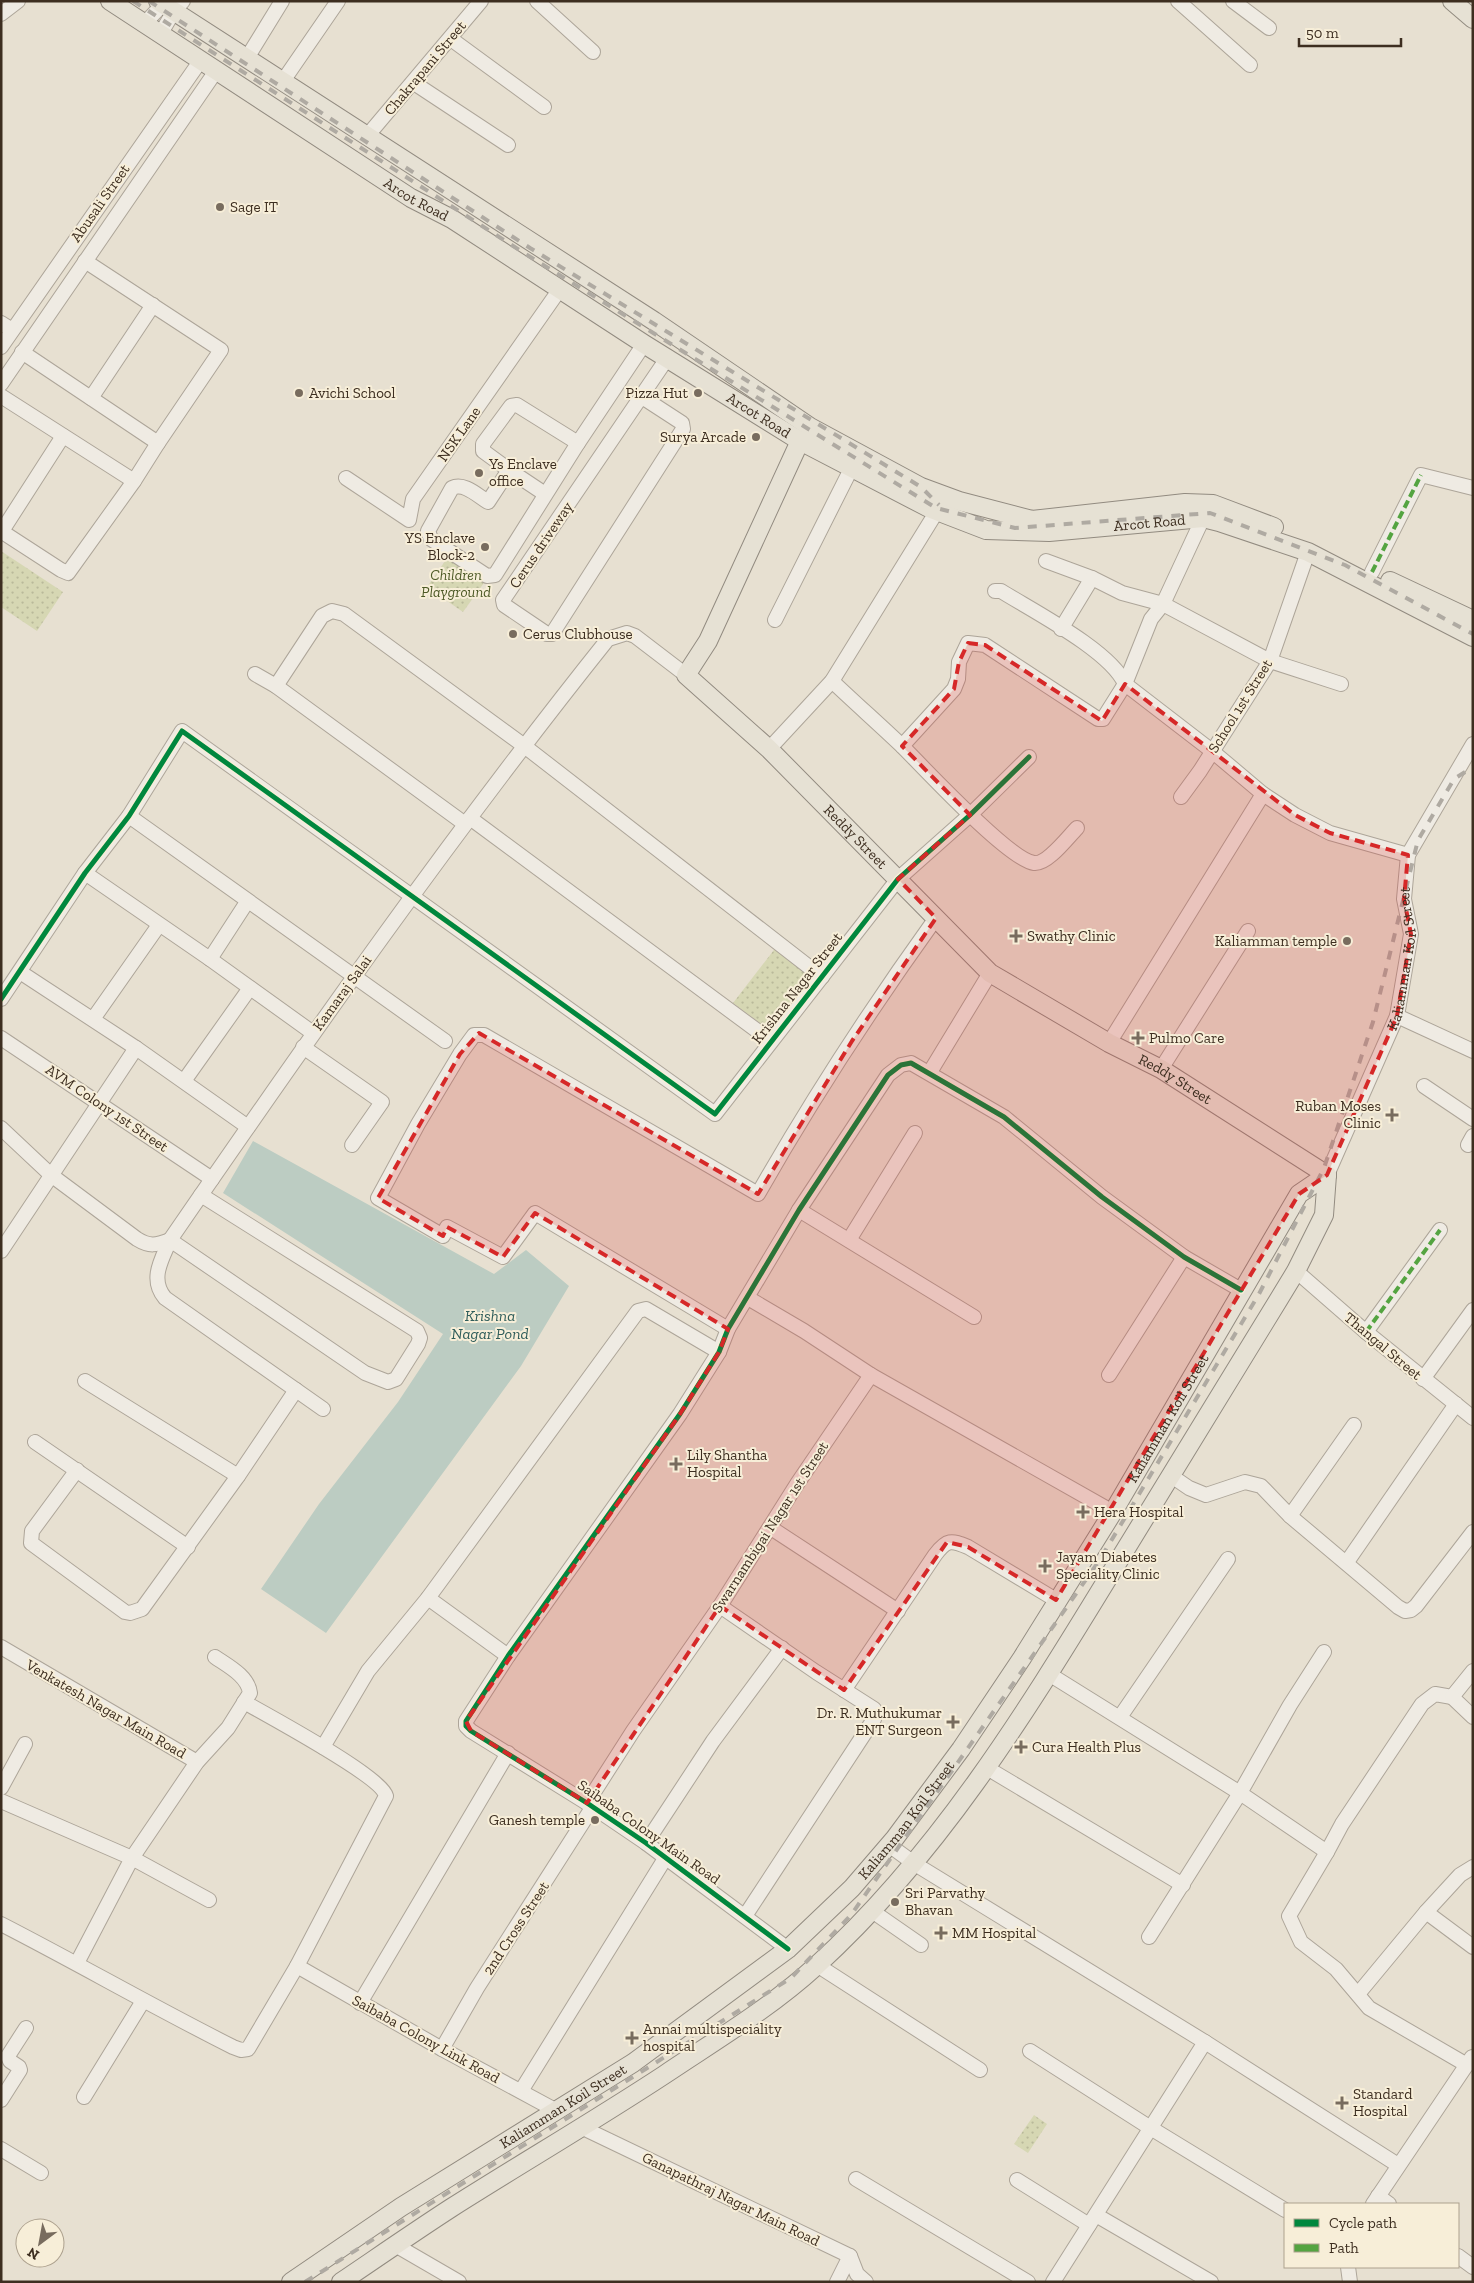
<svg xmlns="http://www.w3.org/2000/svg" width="1474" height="2283" font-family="'Zilla Slab',serif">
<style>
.grass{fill:url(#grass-dots)}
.water{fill:#bcccc2}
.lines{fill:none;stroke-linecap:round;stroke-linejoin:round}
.minor-casing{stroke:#ada599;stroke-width:16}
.major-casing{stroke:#928b80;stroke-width:20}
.minor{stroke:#efebe3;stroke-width:14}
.major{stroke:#e6e1d4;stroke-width:18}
.rail{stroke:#afaaa2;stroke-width:4;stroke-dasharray:9 9;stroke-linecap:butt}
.quiet{stroke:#54a441;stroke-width:4;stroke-dasharray:8 4;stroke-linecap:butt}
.cycleway-casing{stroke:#f7eed8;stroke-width:8}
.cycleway{stroke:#00873e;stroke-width:5}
.marked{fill:#d62828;fill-opacity:0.2;stroke:#d62828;stroke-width:4;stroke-dasharray:10 6;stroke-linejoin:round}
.poi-dot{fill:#786c5e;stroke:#f7eed8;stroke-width:2}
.labels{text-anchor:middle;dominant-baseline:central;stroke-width:4;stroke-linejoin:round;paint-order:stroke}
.street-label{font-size:15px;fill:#3d2e20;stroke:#f7eed8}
.poi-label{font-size:15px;fill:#3d2e20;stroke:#f7eed8;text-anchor:start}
.park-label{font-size:15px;font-style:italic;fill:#4d5a26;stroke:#f7eed8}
.water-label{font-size:16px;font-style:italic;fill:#2f5d5a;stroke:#f7eed8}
</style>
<defs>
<pattern id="grass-dots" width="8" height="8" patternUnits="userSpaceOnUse" patternTransform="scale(1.25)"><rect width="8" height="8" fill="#d6d7b3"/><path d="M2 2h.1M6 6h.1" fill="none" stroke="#b9b99a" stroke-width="1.8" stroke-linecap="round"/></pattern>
</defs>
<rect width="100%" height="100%" fill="#e7e0d1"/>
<!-- grass -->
<g class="grass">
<path d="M1 551 63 592 37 631 1 607Z"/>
<path d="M450 554 486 580 463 612 427 587Z"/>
<path d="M777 946 813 974 769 1030 733 1003Z"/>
<path d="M1034 2115 1047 2124 1028 2153 1014 2144Z"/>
</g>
<!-- water -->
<path class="water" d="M253 1141 494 1274 526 1250 569 1286 521 1366 326 1633 261 1589 319 1504 398 1402 443 1334 223 1193Z"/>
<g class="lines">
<defs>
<g id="minor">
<path d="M537 1 593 52"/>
<path d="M1178 1 1250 65"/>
<path d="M1233 1 1269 28"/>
<path d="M1 14 18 1"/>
<path d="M145 23 166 1"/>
<path d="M161 33 174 11 183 1"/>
<path d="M451 39 544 107"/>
<path d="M247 58 282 1"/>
<path d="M283 81 338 1"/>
<path d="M414 83 508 145"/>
<path d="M368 135 481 1"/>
<path d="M1 323 12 330"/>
<path d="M1 347 201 60"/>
<path d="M22 352 158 443 221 350 85 261"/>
<path d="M1 384 216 71"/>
<path d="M1 396 134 481 158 443"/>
<path d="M642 397 682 423 683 429 552 634H547L504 605 503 600 668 357"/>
<path d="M91 398 153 305"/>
<path d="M509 470 483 451V444L511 406 517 405 578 443 644 344"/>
<path d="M346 478 409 520 413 499 560 289"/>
<path d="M545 494 509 470 488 502C478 496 464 482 452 488L428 531 431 539 487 576 495 575 578 443"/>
<path d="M1 531 61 570 68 573 134 481"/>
<path d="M2 531 63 436"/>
<path d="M1046 561 1092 578 1122 593 1163 604 1270 661 1341 684"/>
<path d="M1372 572 1421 475 1473 488"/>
<path d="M995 591H1001C1033 611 1111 651 1125 684L1212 751 1263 794 1295 815 1330 833 1408 855"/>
<path d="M775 620 852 467"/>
<path d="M1061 629 1092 578"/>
<path d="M255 674 276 686 322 616 332 611 344 614 523 745 822 977"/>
<path d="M832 681C855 703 879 724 902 746 924 768 1009 860 1034 863 1047 865 1068 837 1077 828"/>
<path d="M276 686 465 824"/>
<path d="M902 746 954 689 958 679 959 662 968 643 985 645 1098 719H1103L1125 684 1151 619 1163 604 1203 518"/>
<path d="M769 749 832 681 937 511"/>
<path d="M1181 797 1200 771 1270 661 1308 552"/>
<path d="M129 816 445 1041"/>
<path d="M470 818 771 1041"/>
<path d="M85 873 210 959 313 1033"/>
<path d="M210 959 247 902"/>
<path d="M20 972 136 1048 248 1127"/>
<path d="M1 999 85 873 129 816 182 731 715 1114 898 879 970 815 1029 757"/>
<path d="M1397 1016 1473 1051"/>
<path d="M93 1019 159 925"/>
<path d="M1 1038 212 1179"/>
<path d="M1109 1043 1263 794"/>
<path d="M303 1047 382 1102 352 1145"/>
<path d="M1161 1069 1248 931"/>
<path d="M930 1072 990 973"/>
<path d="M184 1081 250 988"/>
<path d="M1424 1086 1473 1119"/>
<path d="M1 1128 51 1175 137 1239C150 1247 156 1245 170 1240"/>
<path d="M1468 1145 1473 1136"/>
<path id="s1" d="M1327 1175 1397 1016 1411 934 1404 899 1408 855 1473 744"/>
<path d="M799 1210 974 1317"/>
<path d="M170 1240 365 1373 388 1382 396 1379 418 1344 420 1338 417 1331 201 1195"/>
<path d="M849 1240 915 1133"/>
<path d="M1 1251 136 1048"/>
<path d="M1296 1271 1366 1332 1473 1418"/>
<path d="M748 1298 804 1331 871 1375 1113 1512"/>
<path d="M728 1329 535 1213 503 1257 447 1227 443 1236 378 1198 418 1124 460 1054 474 1035H484L758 1194C812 1099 872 1007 936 918"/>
<path d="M1366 1332 1440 1230"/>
<path d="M1109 1375 1184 1257"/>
<path d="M1423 1379 1473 1310"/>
<path d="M85 1381 238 1476"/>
<path d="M323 1409 165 1298C149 1279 162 1259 170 1240 311 1035 453 833 608 639L627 633 635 636 686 675"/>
<path d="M35 1442 188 1547"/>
<path d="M77 1470 32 1531 31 1543 125 1612 130 1613 142 1609 238 1476 296 1390"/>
<path d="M1170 1475 1189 1488 1206 1495 1245 1482 1261 1486 1290 1516 1398 1607 1405 1611 1411 1610 1416 1606 1473 1532"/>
<path d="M1290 1516 1354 1425"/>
<path d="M771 1528 898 1611"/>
<path d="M1347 1562 1456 1404"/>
<path d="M428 1598 508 1656"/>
<path d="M720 1606 816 1672 874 1709 876 1712 874 1719 745 1916"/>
<path d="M1 1647 197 1762"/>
<path d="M1324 1652 1290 1705 1240 1793 1327 1852 1342 1824 1422 1704 1435 1694 1452 1697 1473 1671"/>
<path d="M1049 1674 1240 1793 1149 1937"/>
<path d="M844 1690 935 1555C947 1539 951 1540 968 1547L1056 1600"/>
<path d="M1452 1697 1473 1717"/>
<path d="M1120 1717 1228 1559"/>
<path d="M323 1747 368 1671 428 1598 638 1311 646 1309 719 1352"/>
<path d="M987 1768 1183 1885"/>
<path d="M1 1788 25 1744"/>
<path d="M1 1801 132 1858 209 1900"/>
<path d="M587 1803 633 1731 720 1606 797 1484 871 1375"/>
<path d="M646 1843 713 1741 782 1648"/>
<path d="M889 1845 915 1864 1205 2042 1398 2165"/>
<path d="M1327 1852 1289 1916 1301 1942 1336 1969 1369 2008 1467 2065"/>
<path d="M872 1911 921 1945"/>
<path d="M1426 1912 1473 1947"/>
<path d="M1 1924C79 1964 155 2008 233 2047L241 2050 248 2049 297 1966 386 1796C382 1777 267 1715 244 1702"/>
<path d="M788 1949 646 1843 587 1803 471 1731 466 1726V1721L508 1656 680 1414 719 1352 728 1329 799 1210 888 1075 901 1065 911 1063 1004 1117 1102 1197 1184 1257 1241 1290"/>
<path d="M77 1963 132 1858 197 1762 228 1728 250 1693C248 1676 228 1666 215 1657"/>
<path d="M817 1965 980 2070"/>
<path d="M297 1966 442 2049 555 2110"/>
<path d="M1358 1994 1426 1912 1460 1875 1473 1867"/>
<path d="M360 2003 508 1753"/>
<path d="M442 2049 477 1988 592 1808"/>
<path d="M1030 2051 1149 2127 1285 2210"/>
<path d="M521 2091 666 1857"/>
<path d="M84 2097 143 2001"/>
<path d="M1 2100 20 2070 19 2067 10 2061 8 2056 26 2028"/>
<path d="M583 2128 850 2256 857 2274 866 2282"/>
<path d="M1 2149 41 2173"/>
<path d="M856 2179 1028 2282"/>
<path d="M1017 2180 1089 2225"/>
<path d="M1378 2196 1389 2204"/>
<path d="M1373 2204 1472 2057"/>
<path d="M1096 2215 1211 2282"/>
<path d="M397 2246 459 2282"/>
<path d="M1458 2256 1473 2267"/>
<path d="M1348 2267 1350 2282"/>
<path d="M837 2282 850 2256"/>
<path d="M1053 2282 1205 2042"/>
</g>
<g id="major">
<path id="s2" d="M110 1 411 198 452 219 644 344 800 441 929 508 986 530 1049 532 1203 518 1219 522 1308 552 1473 637"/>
<path d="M158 1 654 321 810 427 921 487 959 501 1032 520 1185 503 1213 504 1274 527"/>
<path d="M1452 1 1473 19"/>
<path id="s3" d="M800 441 708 641 686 675 769 749 990 973 1109 1043 1161 1069 1327 1175"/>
<path d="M1390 581 1473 620"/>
<path id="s4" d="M291 2282 401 2207 633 2063 788 1949 852 1888 895 1838 961 1749 1022 1658 1113 1512 1299 1194 1327 1175"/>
<path d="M341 2282C378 2257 414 2232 451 2208 522 2163 594 2121 664 2075 716 2040 770 2008 816 1966 937 1856 1023 1717 1108 1578 1164 1485 1221 1392 1279 1299L1296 1271 1324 1215 1327 1175"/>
</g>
</defs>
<!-- minor casing -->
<use href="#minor" class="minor-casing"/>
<!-- major casing -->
<use href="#major" class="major-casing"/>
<!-- minor -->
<use href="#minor" class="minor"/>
<!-- major -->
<use href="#major" class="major"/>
<!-- rail -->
<g class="rail">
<path d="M133 1 524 253 936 508 1015 528 1210 513 1345 565 1473 634"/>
<path d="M149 1 530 248 921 487 939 505"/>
<path d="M305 2282 791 1978 851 1915 1099 1561 1259 1294 1324 1168 1373 1022 1418 840 1454 779 1473 767"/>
</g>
<!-- quiet -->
<g class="quiet">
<path d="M1372 572 1421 475"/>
<path d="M1366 1332 1440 1230"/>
</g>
<defs>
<g id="cycleway">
<path d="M1 999 85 873 129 816 182 731 715 1114 898 879 970 815 1029 757"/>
<path d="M788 1949 646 1843 587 1803 471 1731 466 1726V1721L508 1656 680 1414 719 1352 728 1329 799 1210 888 1075 901 1065 911 1063 1004 1117 1102 1197 1184 1257 1241 1290"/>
</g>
</defs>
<!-- cycleway casing -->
<use href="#cycleway" class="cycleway-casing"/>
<!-- cycleway -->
<use href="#cycleway" class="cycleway"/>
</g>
<!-- marked area -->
<path class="marked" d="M968 643 985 645 1102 721 1125 684 1295 815 1330 833 1408 855 1404 899 1411 934 1397 1016 1327 1175 1299 1194 1056 1600 968 1547 947 1542 844 1690 720 1606 587 1803 471 1731 466 1721 680 1414 719 1352 728 1329 535 1213 503 1257 447 1227 443 1236 378 1198 460 1054 479 1033 758 1194 852 1041 936 918 898 879 970 815 902 746 954 689 959 662Z"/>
<!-- markers -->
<g class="poi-dot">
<circle cx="220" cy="207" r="5"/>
<circle cx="299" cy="393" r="5"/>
<circle cx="698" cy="393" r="5"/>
<circle cx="756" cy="437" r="5"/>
<circle cx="479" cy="473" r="5"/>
<circle cx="485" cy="547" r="5"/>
<circle cx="513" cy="634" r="5"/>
<path d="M1013.5 928.5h5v5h5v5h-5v5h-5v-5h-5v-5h5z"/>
<circle cx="1347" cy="941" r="5"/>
<path d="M1135.5 1030.5h5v5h5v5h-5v5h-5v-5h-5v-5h5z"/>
<path d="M1389.5 1107.5h5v5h5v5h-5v5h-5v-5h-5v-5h5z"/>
<path d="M673.5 1456.5h5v5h5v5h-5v5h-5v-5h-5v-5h5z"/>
<path d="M1080.5 1504.5h5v5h5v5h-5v5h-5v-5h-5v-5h5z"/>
<path d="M1042.5 1558.5h5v5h5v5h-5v5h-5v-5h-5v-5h5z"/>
<path d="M950.5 1714.5h5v5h5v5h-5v5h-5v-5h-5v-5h5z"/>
<path d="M1018.5 1739.5h5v5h5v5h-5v5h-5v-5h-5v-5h5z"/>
<circle cx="595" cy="1820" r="5"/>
<circle cx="895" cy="1902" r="5"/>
<path d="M938.5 1925.5h5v5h5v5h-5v5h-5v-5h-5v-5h5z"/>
<path d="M629.5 2030.5h5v5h5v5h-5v5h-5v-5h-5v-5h5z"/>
<path d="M1339.5 2095.5h5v5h5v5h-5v5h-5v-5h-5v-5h5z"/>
</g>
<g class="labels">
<!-- street labels -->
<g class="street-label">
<text transform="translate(425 68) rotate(-50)">Chakrapani Street</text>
<text stroke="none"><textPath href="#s2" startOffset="365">Arcot Road</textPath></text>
<text transform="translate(100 203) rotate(-55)">Abusali Street</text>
<text stroke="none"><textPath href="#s2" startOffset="770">Arcot Road</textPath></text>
<text transform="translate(459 434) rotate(-55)">NSK Lane</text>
<text stroke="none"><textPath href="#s2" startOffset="1189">Arcot Road</textPath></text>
<text transform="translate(541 545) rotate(-56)">Cerus driveway</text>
<text transform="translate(1240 706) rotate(-58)">School 1st Street</text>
<text stroke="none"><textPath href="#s3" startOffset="495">Reddy Street</textPath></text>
<text stroke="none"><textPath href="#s1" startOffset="232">Kaliamman Koil Street</textPath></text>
<text transform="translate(797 988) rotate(-52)">Krishna Nagar Street</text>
<text transform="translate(342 993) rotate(-54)">Kamaraj Salai</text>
<text stroke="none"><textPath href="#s3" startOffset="900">Reddy Street</textPath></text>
<text transform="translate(107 1108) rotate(34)">AVM Colony 1st Street</text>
<text transform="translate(1383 1346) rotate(40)">Thangal Street</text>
<text stroke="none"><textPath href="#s4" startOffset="1254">Kaliamman Koil Street</textPath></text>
<text transform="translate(770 1527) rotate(-57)">Swarnambigai Nagar 1st Street</text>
<text transform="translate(106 1709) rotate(30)">Venkatesh Nagar Main Road</text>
<text stroke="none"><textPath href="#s4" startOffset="774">Kaliamman Koil Street</textPath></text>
<text transform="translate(649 1832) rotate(35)">Saibaba Colony Main Road</text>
<text transform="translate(516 1928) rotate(-57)">2nd Cross Street</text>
<text transform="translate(426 2039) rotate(29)">Saibaba Colony Link Road</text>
<text stroke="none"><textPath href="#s4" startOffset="324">Kaliamman Koil Street</textPath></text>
<text transform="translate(731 2199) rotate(26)">Ganapathraj Nagar Main Road</text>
</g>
<!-- poi labels -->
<g class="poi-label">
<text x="230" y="207">Sage IT</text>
<text x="309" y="393">Avichi School</text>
<text x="688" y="393" text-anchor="end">Pizza Hut</text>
<text x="746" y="437" text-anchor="end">Surya Arcade</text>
<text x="489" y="464">Ys Enclave<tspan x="489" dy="17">office</tspan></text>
<text x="475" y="538" text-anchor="end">YS Enclave<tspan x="475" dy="17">Block-2</tspan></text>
<text x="523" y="634">Cerus Clubhouse</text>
<text x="1027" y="936">Swathy Clinic</text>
<text x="1337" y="941" text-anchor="end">Kaliamman temple</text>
<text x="1149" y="1038">Pulmo Care</text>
<text x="1381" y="1106" text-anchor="end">Ruban Moses<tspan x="1381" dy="17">Clinic</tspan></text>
<text x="687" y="1455">Lily Shantha<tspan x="687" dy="17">Hospital</tspan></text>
<text x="1094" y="1512">Hera Hospital</text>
<text x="1056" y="1557">Jayam Diabetes<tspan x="1056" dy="17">Speciality Clinic</tspan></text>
<text x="942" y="1713" text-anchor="end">Dr. R. Muthukumar<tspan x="942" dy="17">ENT Surgeon</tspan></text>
<text x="1032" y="1747">Cura Health Plus</text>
<text x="585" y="1820" text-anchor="end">Ganesh temple</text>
<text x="905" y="1893">Sri Parvathy<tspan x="905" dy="17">Bhavan</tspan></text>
<text x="952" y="1933">MM Hospital</text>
<text x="643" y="2029">Annai multispeciality<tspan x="643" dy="17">hospital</tspan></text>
<text x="1353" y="2094">Standard<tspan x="1353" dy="17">Hospital</tspan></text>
</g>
<!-- park labels -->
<g class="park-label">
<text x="456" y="575">Children<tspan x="456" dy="17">Playground</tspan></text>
</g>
<!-- water labels -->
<g class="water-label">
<text x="490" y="1315">Krishna<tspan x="490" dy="18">Nagar Pond</tspan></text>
</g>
</g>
<!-- border -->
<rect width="1474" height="2283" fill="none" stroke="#3d2e20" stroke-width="5"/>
<!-- legend -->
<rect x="1284" y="2203" width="175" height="65" fill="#f7eed8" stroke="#ada18e"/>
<rect x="1294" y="2219" width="25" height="8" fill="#00873e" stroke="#ada18e"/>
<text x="1329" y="2228" font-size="15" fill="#3d2e20">Cycle path</text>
<rect x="1294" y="2244" width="25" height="8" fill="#54a441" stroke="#ada18e"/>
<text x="1329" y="2253" font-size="15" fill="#3d2e20">Path</text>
<!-- north arrow -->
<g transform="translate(40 2243) rotate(212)"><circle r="24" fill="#f7eed8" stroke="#ada18e"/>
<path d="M0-4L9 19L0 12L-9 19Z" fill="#786c5e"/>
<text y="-8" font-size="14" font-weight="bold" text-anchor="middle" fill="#3d2e20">N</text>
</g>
<!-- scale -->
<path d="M1299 38v8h102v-8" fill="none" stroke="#3d2e20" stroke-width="2.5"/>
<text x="1306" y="38" font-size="15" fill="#3d2e20" stroke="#f7eed8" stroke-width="4" paint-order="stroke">50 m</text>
</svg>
